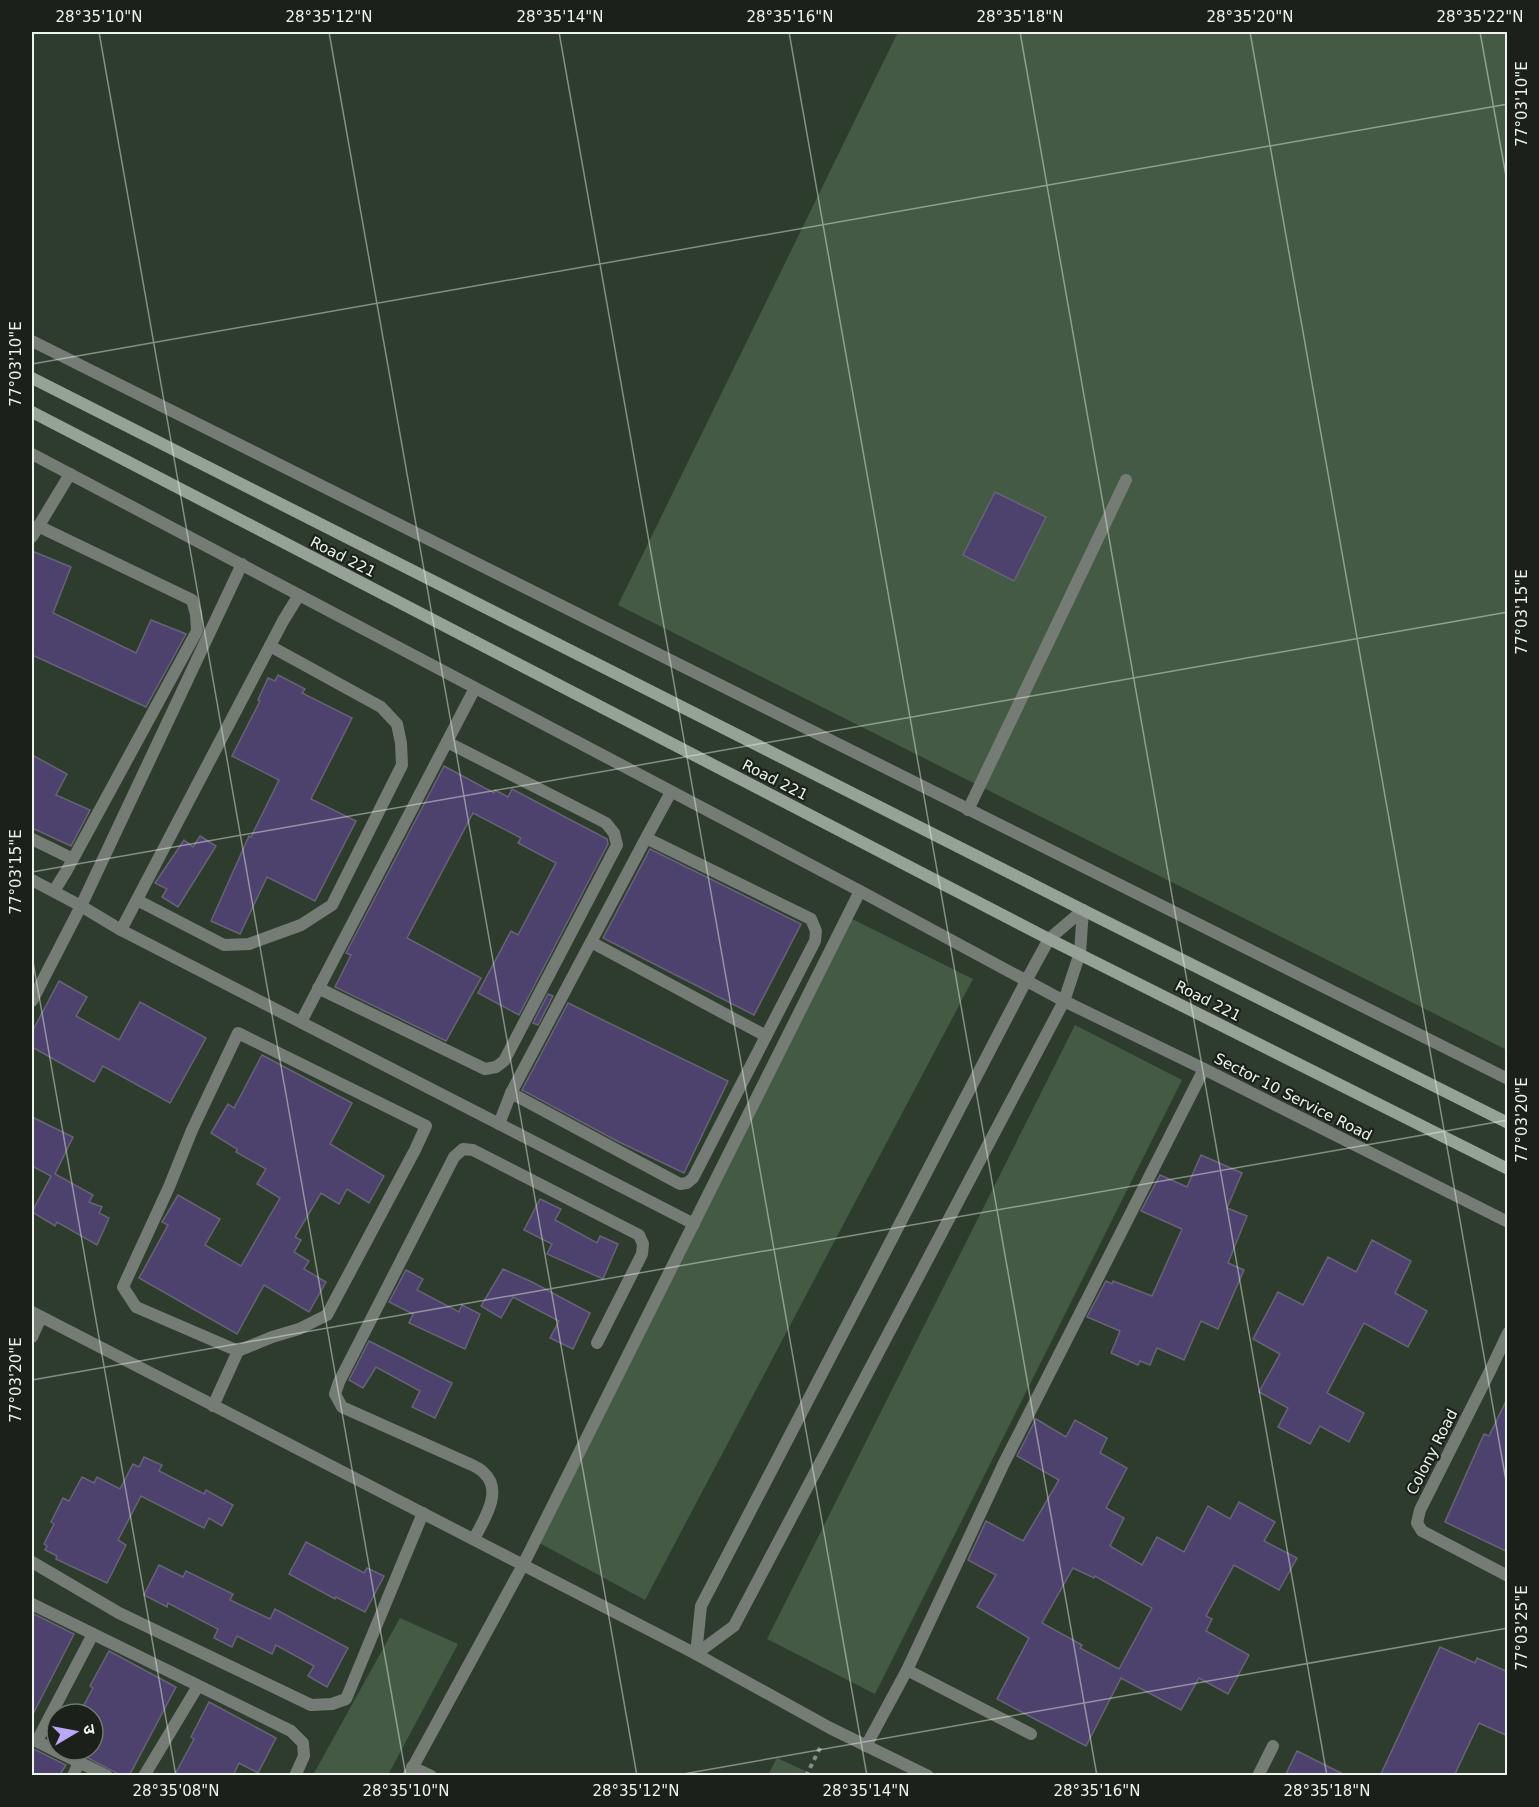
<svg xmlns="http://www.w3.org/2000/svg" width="1539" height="1807" font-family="'DejaVu Sans','Noto Sans Devanagari',sans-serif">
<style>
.green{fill:#445a44}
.building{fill:#4d416d;stroke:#676376;stroke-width:1.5;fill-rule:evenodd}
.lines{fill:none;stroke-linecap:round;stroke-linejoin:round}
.path{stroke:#838f83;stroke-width:4;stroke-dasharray:4.5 4.5;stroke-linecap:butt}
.lane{stroke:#757c75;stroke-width:12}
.street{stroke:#757c75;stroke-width:12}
.secondary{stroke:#97a297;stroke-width:12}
.ticks{fill:none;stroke:#edf5ec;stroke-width:1.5;stroke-opacity:0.45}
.labels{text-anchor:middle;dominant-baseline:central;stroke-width:4.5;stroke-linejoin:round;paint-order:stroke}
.street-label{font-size:15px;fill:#edf5ec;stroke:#1b211a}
.neatline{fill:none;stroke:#edf5ec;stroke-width:2}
.ticks-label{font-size:15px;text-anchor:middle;fill:#edf5ec}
</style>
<rect width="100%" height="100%" fill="#2e3c2e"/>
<!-- green -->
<g class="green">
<path d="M898 32H1507V1050L618 605Z"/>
<path d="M852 919 973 979 645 1600 530 1538Z"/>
<path d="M1075 1025 1182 1080 875 1694 767 1639Z"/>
<path d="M400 1618 458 1644 388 1775H313Z"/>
<path d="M777 1758 814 1775H768Z"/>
</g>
<!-- building -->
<g class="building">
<path d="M995 492 1046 517 1014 581 963 555Z"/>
<path d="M32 551 71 567 53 613 136 653 151 620 186 634 146 707 32 655Z"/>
<path d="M278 675 305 689 302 693 352 718 311 799 356 821 315 901 267 877 240 934 211 921 249 836 251 837 279 780 232 756 260 701 258 700 268 678 275 681Z"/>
<path d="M32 755 67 774 56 795 90 810 71 846 32 828Z"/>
<path d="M444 766 494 793 495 790 508 797 512 789 607 839 608 844 519 1015 478 993 511 931 518 935 556 863 518 843 521 838 473 813 407 938 481 978 446 1041 335 987 351 955 346 953Z"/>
<path d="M200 836 216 846 178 907 162 897 167 889 155 883 184 840 193 847Z"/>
<path d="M650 849 801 924 754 1015 603 938Z"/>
<path d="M59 981 87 997 76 1016 119 1040 140 1002 206 1038 170 1103 103 1066 94 1082 32 1047V1032Z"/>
<path d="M548 994 553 996 538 1025 533 1023Z"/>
<path d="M568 1003 728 1081 684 1173 617 1141 522 1090Z"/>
<path d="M262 1055 352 1103 330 1144 384 1176 369 1203 347 1189 339 1204 321 1193 295 1237 301 1240 294 1252 309 1261 304 1269 326 1282 309 1312 264 1285 237 1334 139 1278 168 1225 162 1222 178 1195 220 1219 205 1245 241 1266 280 1198 257 1184 266 1169 236 1152 237 1149 211 1133 228 1104 234 1108Z"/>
<path d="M32 1117 73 1137 55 1174 93 1195 89 1202 102 1207 99 1213 109 1218 97 1245 57 1222 55 1226 32 1212 51 1176 32 1166Z"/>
<path d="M1201 1155 1242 1173 1227 1208 1247 1216 1228 1263 1244 1270 1218 1329 1201 1321 1184 1360 1157 1348 1150 1365 1140 1361 1138 1365 1111 1353 1120 1331 1087 1317 1106 1281 1112 1284 1113 1281 1152 1296 1182 1229 1141 1211 1160 1175 1187 1187Z"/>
<path d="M540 1199 561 1209 555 1220 597 1243 600 1236 618 1244 603 1279 547 1254 552 1244 524 1230Z"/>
<path d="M1372 1240 1411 1261 1395 1293 1427 1311 1408 1347 1364 1323 1327 1393 1364 1413 1349 1442 1320 1426 1310 1444 1278 1427 1288 1408 1259 1392 1280 1354 1253 1339 1278 1292 1303 1305 1328 1257 1356 1272Z"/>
<path d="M503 1269 532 1282 590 1313 573 1349 550 1338 559 1321 513 1297 501 1318 481 1306Z"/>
<path d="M406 1270 423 1279 417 1290 459 1312 462 1305 480 1314 465 1349 409 1323 413 1314 389 1302Z"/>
<path d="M369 1341 452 1383 435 1418 412 1407 420 1391 376 1367 363 1388 349 1380Z"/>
<path d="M1508 1397V1552L1445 1522 1484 1434 1489 1436Z"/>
<path d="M1036 1419 1066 1437 1075 1420 1107 1438 1100 1453 1127 1468 1106 1508 1124 1518 1110 1546 1142 1565 1157 1537 1184 1552 1208 1506 1230 1519 1239 1502 1275 1522 1264 1541 1297 1558 1279 1590 1234 1565 1206 1616 1212 1619 1206 1631 1249 1655 1228 1694 1199 1678 1181 1710 1121 1678 1086 1746 997 1699 1029 1638 977 1607 996 1575 968 1560 986 1521 1023 1541 1059 1480 1017 1456ZM1073 1568 1094 1578 1095 1576 1152 1608 1119 1669 1080 1648 1082 1645 1042 1623Z"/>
<path d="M144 1457 162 1465 159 1471 204 1494 206 1490 233 1505 222 1526 209 1518 204 1528 141 1496 118 1540 126 1545 107 1583 56 1559 57 1556 45 1550 47 1546 44 1544 54 1524 51 1522 63 1498 69 1501 82 1477 94 1483 97 1477 120 1489 133 1464 139 1467Z"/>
<path d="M306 1542 364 1573 367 1568 384 1576 365 1612 336 1597 335 1599 289 1574Z"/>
<path d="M159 1565 183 1577 186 1571 233 1594 230 1600 270 1619 275 1609 348 1648 327 1687 308 1676 314 1666 276 1645 272 1654 237 1636 232 1647 214 1638 218 1629 168 1603 167 1607 144 1595Z"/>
<path d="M32 1613 74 1634 32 1716Z"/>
<path d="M1440 1647 1475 1663 1477 1658 1508 1672V1736L1479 1723 1454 1776H1380Z"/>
<path d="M109 1651 176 1687 129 1776H122L73 1750H93V1714H79L93 1688 90 1686Z"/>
<path d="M209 1702 276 1738 258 1773 239 1763 233 1776H174L194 1739 191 1737Z"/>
<path d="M32 1750H36L66 1765 59 1776H32Z"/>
<path d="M1297 1751 1347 1776H1285Z"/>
</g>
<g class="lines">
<!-- path -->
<path class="path" d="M806 1776 822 1744"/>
<!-- lane -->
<path class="lane" d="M968 810 1126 480"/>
<!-- street -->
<g class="street">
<path d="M32 341 1508 1079"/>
<path d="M32 454 860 891 1064 1001 1204 1069 1508 1222"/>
<path d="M38 526 192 600 196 614 197 631 67 870 54 891"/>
<path d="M32 537 70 474"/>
<path d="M646 838 811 919 816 931 815 941 693 1178 687 1183 680 1184 511 1093 646 838 671 792"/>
<path d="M32 839 73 859"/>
<path d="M32 880 81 906 121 930 694 1224"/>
<path d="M137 900 224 945 249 944 301 925 332 905 402 765 401 743 397 724 381 707 270 646"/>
<path d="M121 930 283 621 299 595"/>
<path d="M591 942 766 1036"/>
<path d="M318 988 485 1069 496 1067 504 1061 617 845 614 833 606 823 447 742"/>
<path d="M32 1001 81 906 242 564"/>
<path d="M301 1022 475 688"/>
<path d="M499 1124 511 1093"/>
<path d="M32 1312 696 1654 830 1728 928 1776"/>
<path d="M1508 1333 1490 1371 1420 1510 1417 1523 1422 1531 1508 1576"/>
<path d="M32 1337 41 1317"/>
<path d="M213 1406 238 1351 272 1337 299 1329 327 1315 415 1150 426 1126 238 1033 192 1130 169 1187 123 1287 136 1307 238 1351"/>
<path d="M474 1539C483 1521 504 1491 484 1473 481 1469 476 1467 472 1465L342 1407 335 1394 339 1382 454 1157 463 1149 473 1150 639 1235 643 1244 642 1254 597 1343"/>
<path d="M32 1562 119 1613 311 1705 332 1704 346 1699 423 1513"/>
<path d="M32 1604 291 1731 303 1743 304 1756 295 1776"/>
<path d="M696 1654 734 1626 1064 1001 1080 953 1083 910"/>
<path d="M696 1654 701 1606 1026 981 1049 939 1083 910"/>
<path d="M907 1670 1004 1463 1204 1069"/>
<path d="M32 1739 107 1776"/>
<path d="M37 1741 93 1634"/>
<path d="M866 1746 907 1670 1031 1734"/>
<path d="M412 1767 431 1776"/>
<path d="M73 1776 79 1762"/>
<path d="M144 1776 198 1686"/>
<path d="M408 1776 523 1565 860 891"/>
<path d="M1258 1776 1273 1746"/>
</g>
<!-- secondary -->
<g class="secondary">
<path d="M32 378 1083 910 1508 1123"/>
<path d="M32 412 1049 939 1508 1169"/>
</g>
</g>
<!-- ticks -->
<path class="ticks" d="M99 32 406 1776M329 32 637 1776M559 32 867 1776M789 32 1097 1776M1020 32 1327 1776M1250 32 1508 1492M1480 32 1508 187M32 364 1508 104M32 872 1508 612M32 956 176 1776M32 1380 1508 1120M672 1776 1508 1628"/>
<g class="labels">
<!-- street labels -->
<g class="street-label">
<text transform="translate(343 557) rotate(27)">Road 221</text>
<text transform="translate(775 780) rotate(27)">Road 221</text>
<text transform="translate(1208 1001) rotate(27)">Road 221</text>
<text transform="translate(1293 1097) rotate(27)">Sector 10 Service Road</text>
<text transform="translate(1432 1452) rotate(-63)">Colony Road</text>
</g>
</g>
<!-- border -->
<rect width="1539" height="1807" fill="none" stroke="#1b211a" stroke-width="66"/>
<!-- north arrow -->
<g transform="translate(75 1732) rotate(80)"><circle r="28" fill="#1b211a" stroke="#6f766e" stroke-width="1.5"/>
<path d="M0-4.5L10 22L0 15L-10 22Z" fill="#bca9f5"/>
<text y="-9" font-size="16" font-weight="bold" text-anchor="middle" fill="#edf5ec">उ</text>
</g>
<rect x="33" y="33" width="1473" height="1741" class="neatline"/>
<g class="ticks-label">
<text x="99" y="22">28°35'10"N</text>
<text x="329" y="22">28°35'12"N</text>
<text x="560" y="22">28°35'14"N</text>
<text x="790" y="22">28°35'16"N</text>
<text x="1020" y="22">28°35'18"N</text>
<text x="1250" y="22">28°35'20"N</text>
<text x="1480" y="22">28°35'22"N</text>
<text transform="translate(1522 104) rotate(-90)" y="5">77°03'10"E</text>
<text transform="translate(16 364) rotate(-90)" y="5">77°03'10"E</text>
<text transform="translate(1522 612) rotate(-90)" y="5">77°03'15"E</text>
<text transform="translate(16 872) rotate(-90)" y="5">77°03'15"E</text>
<text transform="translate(1522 1120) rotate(-90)" y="5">77°03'20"E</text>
<text transform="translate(16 1380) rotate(-90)" y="5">77°03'20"E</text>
<text transform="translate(1522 1628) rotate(-90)" y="5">77°03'25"E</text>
<text x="176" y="1796">28°35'08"N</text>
<text x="406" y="1796">28°35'10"N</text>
<text x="636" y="1796">28°35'12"N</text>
<text x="866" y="1796">28°35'14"N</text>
<text x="1097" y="1796">28°35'16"N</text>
<text x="1327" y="1796">28°35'18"N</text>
</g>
</svg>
